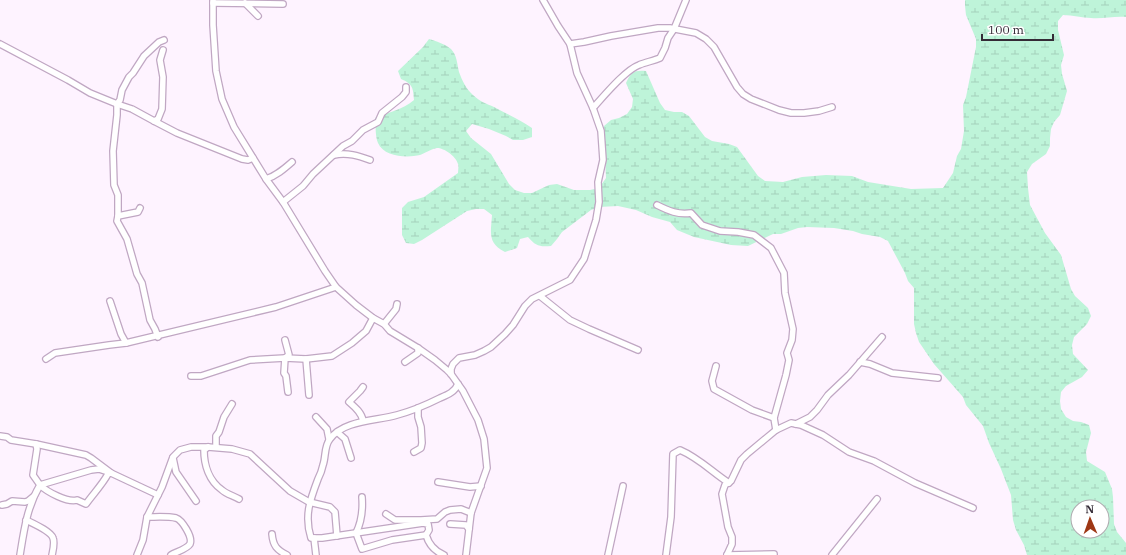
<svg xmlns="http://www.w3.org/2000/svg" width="1126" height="555" font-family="'IBM Plex Serif',serif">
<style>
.wetland{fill:url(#wetland-marsh);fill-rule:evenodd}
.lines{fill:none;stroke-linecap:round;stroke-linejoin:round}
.minor-casing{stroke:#c0a7c3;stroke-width:8}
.minor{stroke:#fff;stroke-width:5.5}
</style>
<defs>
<pattern id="wetland-marsh" width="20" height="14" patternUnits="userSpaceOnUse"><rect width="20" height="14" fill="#bef4d9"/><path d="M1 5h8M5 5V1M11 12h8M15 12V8" fill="none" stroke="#a4d1bb"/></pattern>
</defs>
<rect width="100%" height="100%" fill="#fef3ff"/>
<!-- wetland -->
<path class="wetland" d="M965 0H1126V17C1114 16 1103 19 1091 18 1082 18 1073 15 1063 15L1058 21V30L1064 55 1061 65 1062 74 1067 91 1060 115 1054 122 1051 129 1050 138V146L1046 154 1032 164 1027 172 1028 188 1030 205 1045 233 1061 255 1071 289 1075 296 1088 308 1091 316 1087 324 1074 337 1072 345 1073 354 1088 370 1082 377 1066 386 1061 392 1060 401 1061 409 1066 417 1073 421 1081 422 1089 425 1091 433 1086 452 1087 461 1105 472 1112 489 1113 497 1114 524 1117 532 1126 543V555H1027L1024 545 1016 530 1013 520 1011 495 1001 469 989 443 983 426 966 405 963 397 934 364 919 342 916 333 914 324V288L908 281 905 273 888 241 880 237 862 234 853 231 834 228 807 227 798 228 781 234H773L748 246 731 245 694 237 677 230 670 222 652 217 636 210 618 206 599 207 591 210 562 232 557 239 551 246C539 247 536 246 528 237L520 239 517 248 505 252C487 243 491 232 492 215L484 209H476L467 211 422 240 414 244 406 243 402 235V208L408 202 424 197 458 173C458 170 459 166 458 164 456 156 444 148 437 148 431 149 425 153 420 155 407 158 384 157 378 143 375 136 376 126 375 118 389 112 402 110 414 100 413 88 413 84 401 79L398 71 423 47 429 39C436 41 445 44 451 49 457 55 457 64 459 72 462 80 466 89 473 95 479 101 487 104 494 107 507 114 520 120 532 128V137L523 140H513L506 136 489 129 472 124 466 131 471 138 491 154 509 184 515 190 524 193H532L549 185 557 184 574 190H590L599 188 606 178 604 126 611 120 619 118 627 114 632 107 633 99 626 83C631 72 634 70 646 71L660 103 665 110 674 112H682L689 116 705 137 712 141 729 144 737 147 758 176 765 181 783 182 802 177 826 175 852 176 868 182 911 189 943 188 953 173 957 156 961 149 964 131 963 105 966 97 976 47V39L966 15 965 6ZM1078 507H1102V531H1078Z"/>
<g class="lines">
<defs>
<g id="minor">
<path d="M213 0V25L216 71 222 99 234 127 266 179 283 202 325 271 336 287 356 305 373 318 384 324 390 331 418 348 435 360 447 370 451 374 463 391 478 420 484 439 487 468 471 513 466 555"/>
<path d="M213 3 283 4"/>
<path d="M245 3 258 16"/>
<path d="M0 44 68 80 90 93 117 104 132 109 154 121 177 133 242 159 248 160 253 158"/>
<path d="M570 44 584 42 611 36 658 28H670L696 33 706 39 714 47 737 87 743 94 751 99 779 110 791 113H804L819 111 832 107"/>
<path d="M593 108C603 97 625 70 639 65 646 62 653 61 660 58L665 48 668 38 674 29 686 0"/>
<path d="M154 121 158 119 162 109 163 77 160 60 163 50"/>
<path d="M334 155C347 152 359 156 370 160"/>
<path d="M266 179C276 176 284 169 292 162"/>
<path d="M283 202 303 186 313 174 343 146 352 141 363 130 378 122 382 113 402 97 406 92V87"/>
<path d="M657 205C669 211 678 215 691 213L702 225 720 231 738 232 754 235 771 248 784 273 785 293 793 329 792 340 787 353 789 360 786 375 774 418 776 430"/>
<path d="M140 208 138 212 118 216 117 221 127 239 137 274 142 283 150 320 155 329 158 337"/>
<path d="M118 216V195L114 185 113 151 117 115V104L120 100 122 90 129 77 133 73 144 56 159 42 164 40"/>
<path d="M540 296 570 320 589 329 638 350"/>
<path d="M110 301 121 334 126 343 276 307 336 287"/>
<path d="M384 324 396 309 397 304"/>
<path d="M285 340 289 355 285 358 284 373 286 376 288 392"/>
<path d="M46 359 55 353 109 345 126 343"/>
<path d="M306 359 309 395"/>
<path d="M405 362 418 353V348"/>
<path d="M860 362 870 364 892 373 938 378"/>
<path d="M716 366 712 381 714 389 752 410 774 418"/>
<path d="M451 374V369L453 364 459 358 475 355 484 351 491 347 505 334 513 325 525 306 532 299 570 280 584 259 596 220 599 202 598 182 603 160 601 131 593 108 577 73 570 44 558 26 543 0"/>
<path d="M191 376H201L250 360 285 358 306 359 332 356 352 343 366 331 373 318"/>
<path d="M363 387 360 391 349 402C355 407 362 413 363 421"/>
<path d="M316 417 327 429 329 439"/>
<path d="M796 424 810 417 817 410 828 395 849 375 882 337"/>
<path d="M337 432 345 439 351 458"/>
<path d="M0 436 7 437 11 440 36 444 86 455 91 458 111 473 108 474C102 485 93 494 86 504L77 500C68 503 47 492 40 485"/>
<path d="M208 447 204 450C204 465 209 481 222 490 226 494 234 496 239 499"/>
<path d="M216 447V436L219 432 224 417 232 404"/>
<path d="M414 452 421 448 422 443 421 427 418 417V408"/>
<path d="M173 458 176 472 196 501"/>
<path d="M438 482 470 487 481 486"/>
<path d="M40 485 91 470 99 469 111 473 158 495"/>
<path d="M362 497C363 510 362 521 356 533L362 549 392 540 426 535"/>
<path d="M2 505 7 504 12 501 25 502 28 501 34 496"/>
<path d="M386 514 395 520H421L437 519 445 512 450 510 461 509 471 513"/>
<path d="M147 517C156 517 167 516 176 518 182 520 193 537 190 544 187 549 176 552 171 555"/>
<path d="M26 520C32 523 51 531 53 538 55 543 53 550 52 555"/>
<path d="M450 524 466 525 469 529"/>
<path d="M272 534C273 546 277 550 287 555"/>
<path d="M314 538 316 555"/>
<path d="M20 555C24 530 27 507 40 485L33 475 37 449 36 444"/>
<path d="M137 555 143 540 147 517 162 487 173 457 180 450 191 447H208L232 449 250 454 290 491 309 502 330 507 335 512 337 536"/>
<path d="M444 555C434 551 429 545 426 535L429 530 428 524 423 523 322 538H311C304 516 310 500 318 479 320 475 322 470 323 465 326 457 324 446 330 439 343 420 377 421 397 415 412 411 426 405 440 398 447 395 455 392 458 384"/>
<path d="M608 555 623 486"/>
<path d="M666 555 671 517 673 454 680 450C699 458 712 472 729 483"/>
<path d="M727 555 732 544V537L728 527 722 494 725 485 731 481 741 460 747 454 776 430 791 423 801 425 823 435 849 452 874 461 915 483 973 508"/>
<path d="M727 555 774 554"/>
<path d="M832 555 877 499"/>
</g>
</defs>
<!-- minor casing -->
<use href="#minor" class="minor-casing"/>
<!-- minor -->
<use href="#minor" class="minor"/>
</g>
<!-- north arrow -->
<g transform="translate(1090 519) rotate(358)"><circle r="19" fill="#ffffff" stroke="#aeaaaf"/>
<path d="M0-3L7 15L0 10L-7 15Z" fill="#9e3715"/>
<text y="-6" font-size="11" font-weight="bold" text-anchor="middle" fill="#342b36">N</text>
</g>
<!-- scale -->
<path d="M982 34v6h71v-6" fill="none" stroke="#342b36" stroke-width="2"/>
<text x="988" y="34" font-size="12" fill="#342b36" stroke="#ffffff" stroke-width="3" paint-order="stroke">100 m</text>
</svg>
